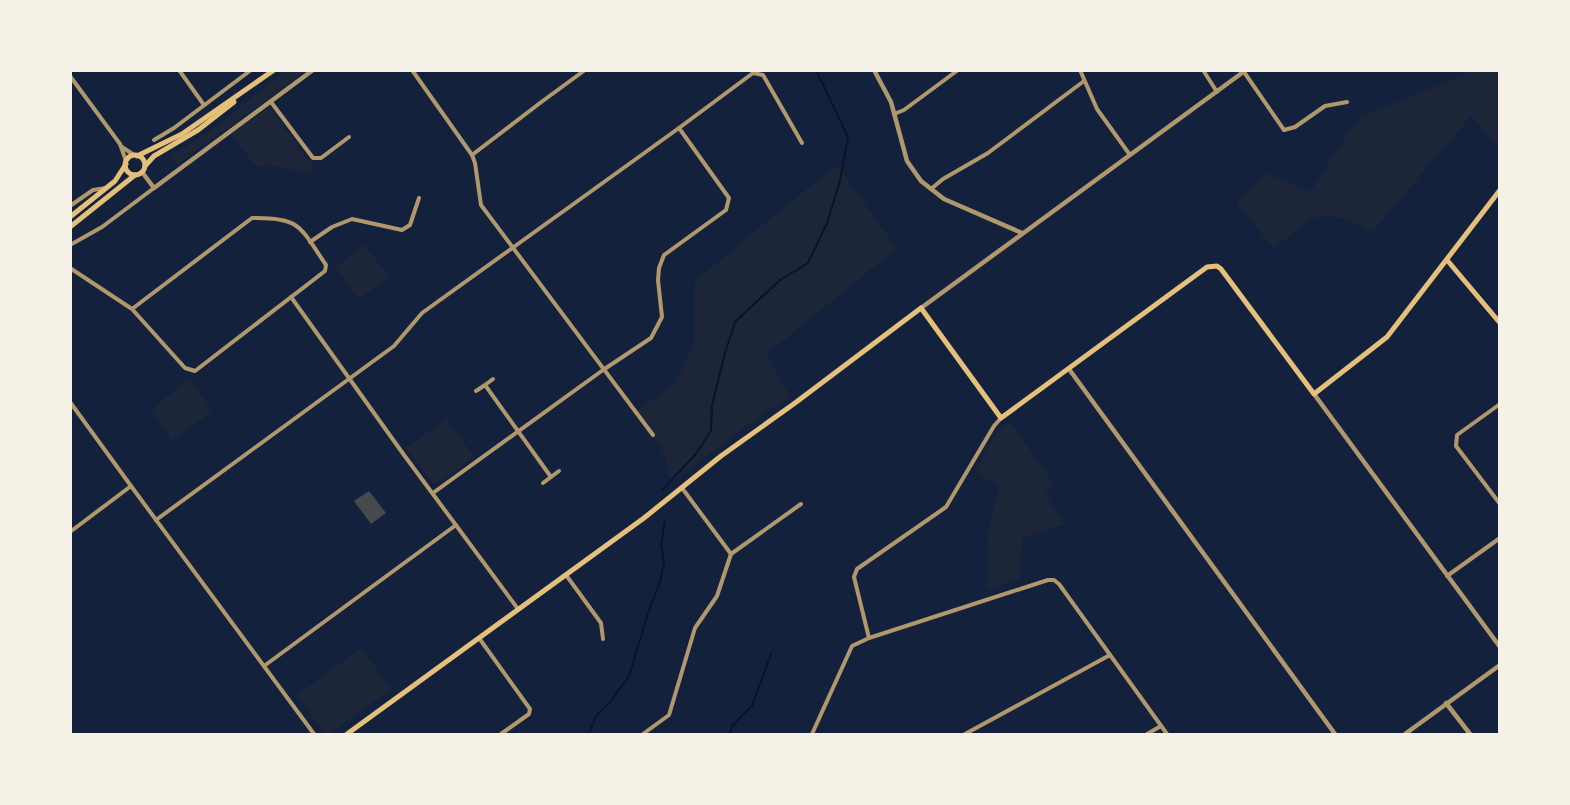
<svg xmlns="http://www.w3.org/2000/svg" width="1570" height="805" font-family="Bitter,serif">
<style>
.green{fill:#1d2539}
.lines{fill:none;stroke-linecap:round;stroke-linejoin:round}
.stream{stroke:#0b132b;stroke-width:2}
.building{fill:#48494c}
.minor{stroke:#b1986c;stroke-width:4}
.tertiary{stroke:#b1986c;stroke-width:4.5}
.secondary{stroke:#e5c07b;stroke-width:5}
.primary{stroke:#e5c07b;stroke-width:5}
</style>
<rect width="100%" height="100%" fill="#14213d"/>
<!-- green -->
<g class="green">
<path d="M286 70 306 71 178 164 171 156 221 123Z"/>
<path d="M1467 71H1499V147L1471 116 1372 232C1360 225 1336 213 1321 216 1307 218 1285 240 1274 249L1236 203 1267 173 1310 192 1358 118 1464 75Z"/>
<path d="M269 107 305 157 311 161 313 174 271 165 256 167 231 134Z"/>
<path d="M836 165 897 248 767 354 790 396 750 423 673 481 669 477C673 459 646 426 635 412L676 383 694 340 695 281Z"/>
<path d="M365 245 389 277 359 299 335 267Z"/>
<path d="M186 381H192L212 411 172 441 151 410Z"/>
<path d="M447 419 474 457 438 483H433L406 448Z"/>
<path d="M1010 422 1054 484 1044 493 1065 524 1022 538 1019 579 987 591 988 532 999 487 975 471 998 430Z"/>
<path d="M361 648 391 689 329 734H325L297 695Z"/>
</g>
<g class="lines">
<!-- stream -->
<g class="stream">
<path d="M663 489 695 455 711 431 712 405 725 353 735 322 780 280 808 263 827 223 840 181 848 137 816 70"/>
<path d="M589 734 596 716 611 701 629 676 649 610 660 582 664 562 661 545 665 521"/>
<path d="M729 734 733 725 752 706 771 654"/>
</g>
</g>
<!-- building -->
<path class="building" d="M369 491 386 513 371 524 354 501Z"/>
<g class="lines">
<!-- minor -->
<g class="minor">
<path d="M179 70 204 105"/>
<path d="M412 70 472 155 475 163 481 205 653 435"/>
<path d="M1080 70 1097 109 1130 155"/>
<path d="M1203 70 1217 92"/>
<path d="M1244 72 1284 130 1295 127 1325 106 1347 102"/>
<path d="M70 76 120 144 126 161"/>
<path d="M271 102 313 158H321L349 137"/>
<path d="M894 114 904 110 958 70"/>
<path d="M154 140 174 128 251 70"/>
<path d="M122 147 134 155"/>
<path d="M472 155 540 103 585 70"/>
<path d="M931 189 943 179 988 153 1084 81"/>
<path d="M70 206 93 190 106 188"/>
<path d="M310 242 332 227 352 219 402 230 410 225 419 198"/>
<path d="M70 245 102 227 154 188"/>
<path d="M70 268 132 309 185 368 195 371 325 271 326 265C300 227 301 217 252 218L132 309"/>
<path d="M291 297 404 455 518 609"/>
<path d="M485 385 493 379"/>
<path d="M476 391 485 385 551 477 543 483"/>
<path d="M70 402 131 486"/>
<path d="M1500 404 1457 435 1456 446 1500 504"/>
<path d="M551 477 559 471"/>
<path d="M682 488 731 554 801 504"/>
<path d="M433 493 603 370 651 338 662 317 658 280 659 268 664 255 726 210 729 198 679 128"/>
<path d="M156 520 394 346 422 313 679 128 753 73 763 75 802 143"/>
<path d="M70 532 131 486 314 734"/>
<path d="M566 575 601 623 603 639"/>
<path d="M1447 576 1500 538"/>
<path d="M479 638 530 709 529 714 501 734"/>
<path d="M869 638 854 577 857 569 946 507 994 426 1001 418"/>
<path d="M264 666 456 525"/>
<path d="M643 734 669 715 695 628 717 596 731 554"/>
<path d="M812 734 852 646 869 638 1048 580H1054L1059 584 1167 734"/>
<path d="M965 734 1110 655"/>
<path d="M1147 734 1161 726"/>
</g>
<!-- tertiary -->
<g class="tertiary">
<path d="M874 70 891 102 907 161 921 181 944 199 1022 233"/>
<path d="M142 172 154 188 313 70"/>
<path d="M921 308 1246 70"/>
<path d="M1069 369 1335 734"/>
<path d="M1314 394 1500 647"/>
<path d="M1446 703 1470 734"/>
<path d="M1405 734 1500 665"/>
</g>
<!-- secondary -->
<g class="secondary">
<path d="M1447 260 1500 323"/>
<path d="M347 734 644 518 721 456 795 403 921 308 1001 418 1207 267 1217 266 1221 269 1314 394 1387 337 1500 190"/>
</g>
<!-- primary -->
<g class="primary">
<circle cx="135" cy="165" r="10"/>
<path d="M137 156 182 134 274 70"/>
<path d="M145 166 154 156 198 130 234 102"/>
<path d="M70 217 115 181 126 164"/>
<path d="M70 227 135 175"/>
</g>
</g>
<!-- border -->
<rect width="1570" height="805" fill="none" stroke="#f6f1e7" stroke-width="144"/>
</svg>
